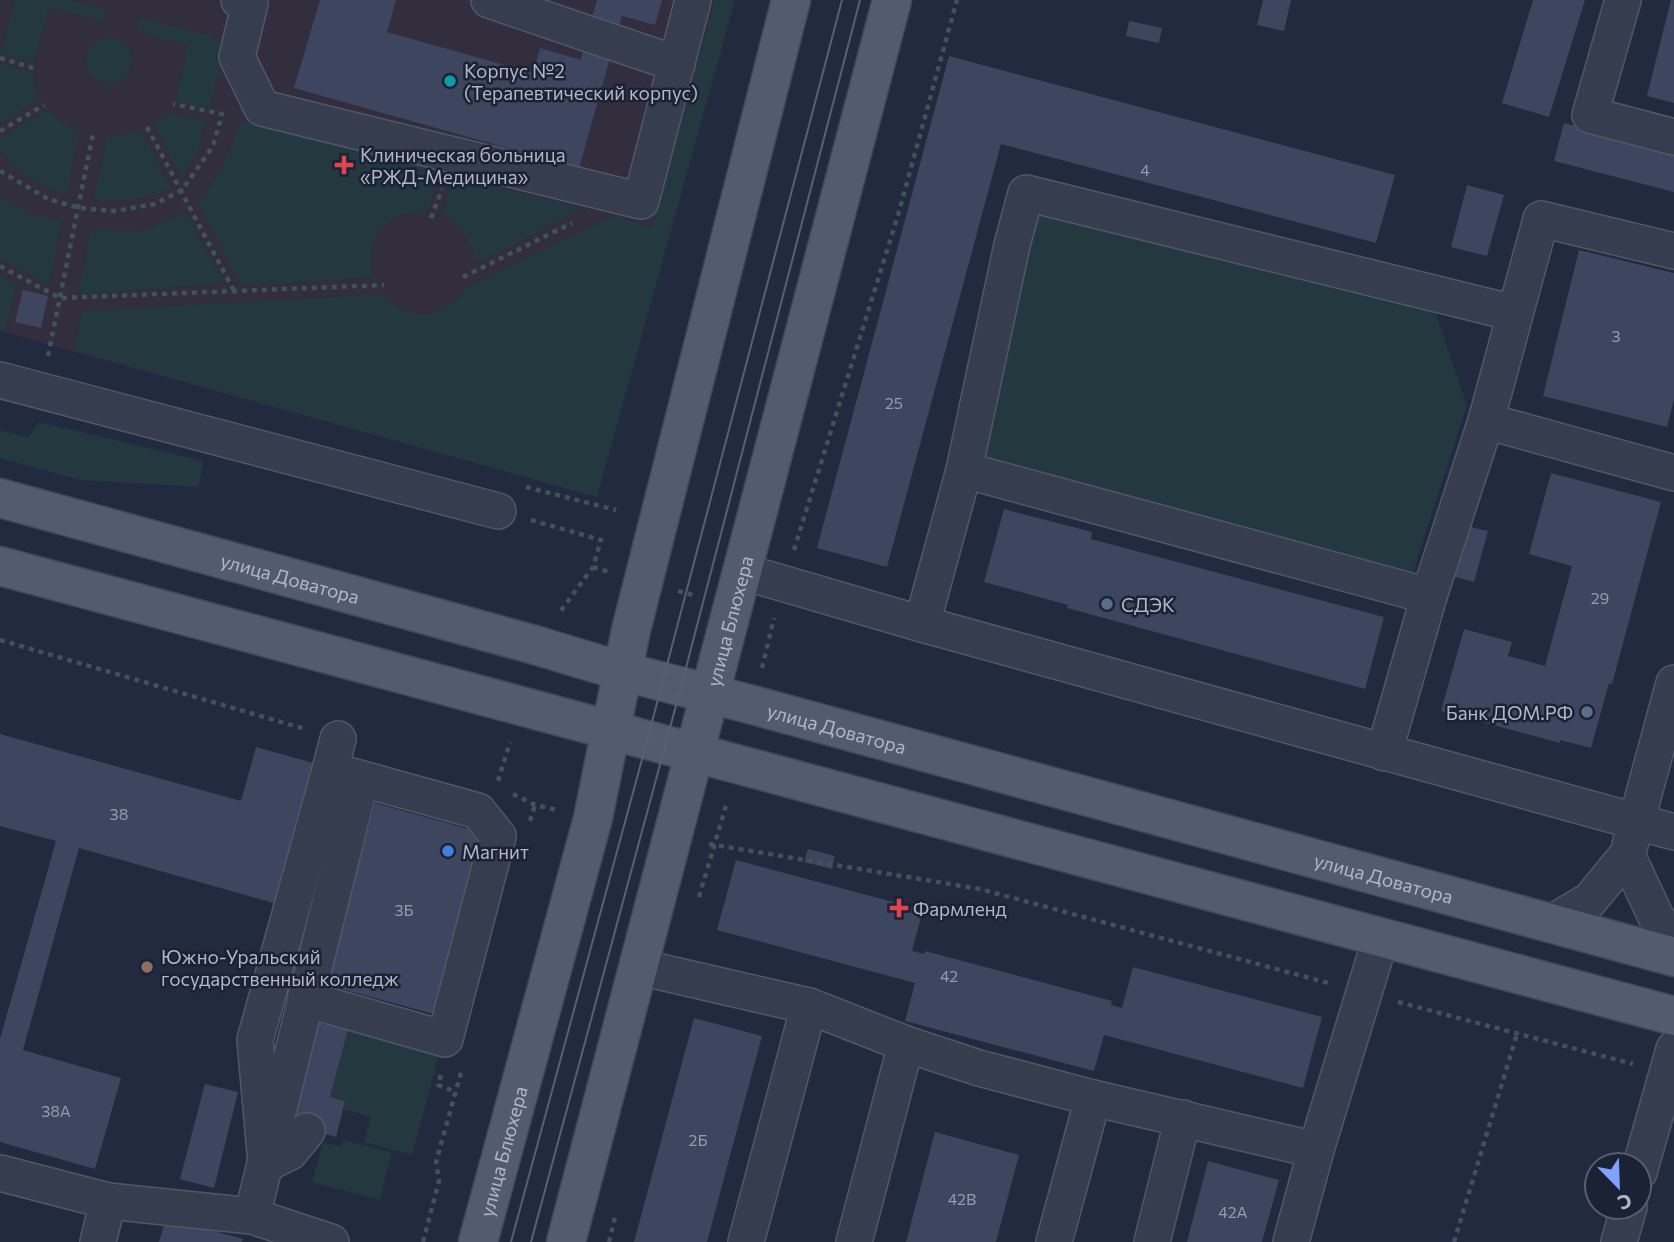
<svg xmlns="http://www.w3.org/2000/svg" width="1674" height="1242" font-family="Commissioner,sans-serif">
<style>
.medical{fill:#322e3e}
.green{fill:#23383f}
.building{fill:#3d465e}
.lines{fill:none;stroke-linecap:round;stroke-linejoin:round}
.minor-casing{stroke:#505769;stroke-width:38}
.major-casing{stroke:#3e4657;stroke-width:41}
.path{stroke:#3e5459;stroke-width:4.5;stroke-dasharray:5 5;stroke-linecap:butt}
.minor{stroke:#353d4e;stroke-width:35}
.major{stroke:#535b6e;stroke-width:38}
.tram{stroke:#576075;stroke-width:2}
.culture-dot{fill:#0f9aa8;stroke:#1b2233;stroke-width:2.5}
.health-dot{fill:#e0444e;stroke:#1b2233;stroke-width:2.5}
.service-dot{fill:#5c6f8a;stroke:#1b2233;stroke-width:2.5}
.shop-dot{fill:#3f7fe0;stroke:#1b2233;stroke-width:2.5}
.education-dot{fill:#8d6e63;stroke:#1b2233;stroke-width:2.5}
.labels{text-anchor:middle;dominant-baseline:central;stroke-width:5;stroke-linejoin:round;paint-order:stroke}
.number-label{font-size:16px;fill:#949bae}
.poi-label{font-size:19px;fill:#b1b7c9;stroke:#1b2233;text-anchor:start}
.street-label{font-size:19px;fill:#b1b7c9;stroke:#1b2233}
</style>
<rect width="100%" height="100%" fill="#212a3e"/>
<!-- medical -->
<path class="medical" d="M0 0H735L597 497 0 331Z"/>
<!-- green -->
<g class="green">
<path d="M15 0H71L106 9 103 21 49 7 34 63 0 54Z"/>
<path d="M715 0H735L597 497 74 350 82 311 383 294C390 300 397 307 406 311 428 322 456 304 468 286L613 216 651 227Z"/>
<path d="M140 18 210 35 221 44 223 56 209 109 175 101 188 45 137 32Z"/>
<circle cx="109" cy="60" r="23"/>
<path d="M0 64 33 72 34 85 40 98 0 123Z"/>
<path d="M49 109 62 122 79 132 67 193C38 188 18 173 0 150V139Z"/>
<path d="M169 112 206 122 198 149 181 177 153 124Z"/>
<path d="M240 121 439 172 428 211C386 211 364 235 373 277L241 286 198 203 221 170Z"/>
<path d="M140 130 172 189C144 198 122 203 93 200L107 137Z"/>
<path d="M454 176 583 208 478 263C471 241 462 225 442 213Z"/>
<path d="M1047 186 1422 273 1467 405 1403 604 967 485Z"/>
<path d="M0 196 33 215 62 221 49 285 0 258Z"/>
<path d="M185 211 224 283 78 295 91 229 143 231Z"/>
<path d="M0 275 17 285 5 332 0 331Z"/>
<path d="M39 422 203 461 199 487 80 480 0 458V430L28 437Z"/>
<path d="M349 1027 440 1051 412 1155 364 1142 371 1117 343 1109 345 1101 330 1097Z"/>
<path d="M343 1140 392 1152 380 1200 312 1182 323 1142 341 1147Z"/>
</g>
<!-- building -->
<g class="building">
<path d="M320 0H396L387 32 533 73 540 48 581 60 597 0H662L655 25 622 16 579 168 294 88Z"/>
<path d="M1263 0H1291L1284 31 1257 25Z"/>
<path d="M1533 0H1585L1549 117 1502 103Z"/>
<path d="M1671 0H1674V103L1647 96Z"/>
<path d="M1129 21 1162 28 1159 43 1126 36Z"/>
<path d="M949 56 1395 175 1376 243 1001 144 887 567 817 548Z"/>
<path d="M1564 123 1674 152V192L1554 161Z"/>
<path d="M1467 185 1504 195 1487 256 1451 247Z"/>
<path d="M1579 250 1674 273V399L1667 427 1543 396Z"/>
<path d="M23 290 48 296 41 328 15 322Z"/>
<path d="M1551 473 1661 502 1612 684 1609 683 1591 748 1560 740V743L1441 711 1464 629 1512 642 1508 656 1545 666 1572 566 1529 554Z"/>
<path d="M1004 509 1092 532 1091 539 1384 617 1365 689 1067 608 1068 605 984 582Z"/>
<path d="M1466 526 1488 531 1474 582 1452 576Z"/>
<path d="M0 734 241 801 256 747 324 766 284 906 79 848 23 1050 121 1078 95 1169 0 1142V1039L56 841 0 826Z"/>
<path d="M375 803 483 833 434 1014 326 985Z"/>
<path d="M808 849 835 856 832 869 804 862Z"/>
<path d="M736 860 923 910 912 951 924 954 925 951 1112 1001 1111 1005 1122 1008 1133 967 1322 1017 1303 1088 1104 1035 1094 1071 905 1021 915 983 717 930Z"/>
<path d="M694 1018 762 1036 707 1242H634Z"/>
<path d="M319 1023 348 1030 330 1097 345 1101 336 1137 291 1125Z"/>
<path d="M205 1084 238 1092 214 1188 180 1179Z"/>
<path d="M935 1132 1019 1155 996 1242H906Z"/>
<path d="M1208 1161 1279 1180 1262 1242H1187Z"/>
<path d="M166 1218 243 1239 242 1242H159Z"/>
</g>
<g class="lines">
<defs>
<g id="minor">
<path d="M239 0 250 3 237 57 262 108 641 201 693 0"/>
<path d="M489 0 677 64"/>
<path d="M1623 0 1590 115 1674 137"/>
<path d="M0 380 498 511"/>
<path d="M1486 421 1674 473"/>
<path d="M964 470 1429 596"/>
<path d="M744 572 922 624 1674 832"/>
<path d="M922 624 964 470 1012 245 1026 193 1514 313"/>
<path d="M1384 753 1429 596 1486 421 1541 219 1674 251"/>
<path d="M1630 845 1674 683"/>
<path d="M1550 924 1590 900 1627 855 1656 917 1674 946"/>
<path d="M639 967 809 1006 906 1044 979 1068 1093 1098 1316 1150"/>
<path d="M305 999 445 1039 498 836 478 811 330 770 338 739"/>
<path d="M307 1131 290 1152 266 1164 255 1040 330 770"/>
<path d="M1639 1172 1674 1049"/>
<path d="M0 1173 108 1201"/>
<path d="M252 1216 361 779"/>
<path d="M98 1242 108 1201 252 1216 331 1242"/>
<path d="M746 1242 809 1006"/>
<path d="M854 1242 906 1044"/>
<path d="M1054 1242 1093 1098"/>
<path d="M1152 1242 1183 1118"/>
<path d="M1291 1242 1316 1150 1381 937"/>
<path d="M1619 1242 1629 1207"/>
</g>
<g id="major">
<path id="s1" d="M0 498 535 645 621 671 753 705 1674 957"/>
<path d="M0 566 1674 1016"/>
<path id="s2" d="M478 1242 593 818 631 630 791 0"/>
<path id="s3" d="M566 1242 892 0"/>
</g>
</defs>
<!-- minor casing -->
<use href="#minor" class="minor-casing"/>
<!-- major casing -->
<use href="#major" class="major-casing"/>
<!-- path -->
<g class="path">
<path d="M0 58 33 68"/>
<path d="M147 127 234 291"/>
<path d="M0 131 44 105"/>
<path d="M0 171 48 199 79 208 115 211 155 204 182 190 213 146 222 114 173 104"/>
<path d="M431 218 442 189"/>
<path d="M0 266 60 298 384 285"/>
<path d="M463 277 572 223"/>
<path d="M48 356 93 134"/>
<path d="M526 487 616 510"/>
<path d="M531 520 601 540 593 567 560 612"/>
<path d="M794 550 898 215 957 0"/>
<path d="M593 567 609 572"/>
<path d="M678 591 697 596"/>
<path d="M0 640 305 729"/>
<path d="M762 668 774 618"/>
<path d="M498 781 510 742"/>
<path d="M513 794 535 805 557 810"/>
<path d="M530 821 535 805"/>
<path d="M709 844 980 889 1328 983"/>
<path d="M699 897 727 802"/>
<path d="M1398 1002 1633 1064"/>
<path d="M441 1075 438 1085 456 1092"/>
<path d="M423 1242 439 1181 436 1162 462 1069"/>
<path d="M609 1242 615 1217"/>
<path d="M1454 1242 1517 1034"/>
</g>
<!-- minor -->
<use href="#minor" class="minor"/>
<!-- major -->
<use href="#major" class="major"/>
<!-- tram -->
<g class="tram">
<path d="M511 1242 647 741 842 0"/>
<path d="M531 1242 681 687 860 0"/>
</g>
</g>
<!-- markers -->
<circle class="culture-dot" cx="450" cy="81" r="7"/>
<g class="health-dot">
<path d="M340.5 154.5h7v7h7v7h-7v7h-7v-7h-7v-7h7z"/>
<path d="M895.5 897.5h7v7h7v7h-7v7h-7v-7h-7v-7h7z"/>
</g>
<g class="service-dot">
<circle cx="1107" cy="604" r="7"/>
<circle cx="1587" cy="712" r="7"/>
</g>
<circle class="shop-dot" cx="448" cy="851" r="7"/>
<circle class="education-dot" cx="147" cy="967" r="7"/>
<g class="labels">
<!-- number labels -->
<g class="number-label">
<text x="1145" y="169">4</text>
<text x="1616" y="335">3</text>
<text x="894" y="402">25</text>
<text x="1600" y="597">29</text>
<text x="119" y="813">38</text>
<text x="404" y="909">3Б</text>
<text x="949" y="975">42</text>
<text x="56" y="1110">38А</text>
<text x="698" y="1139">2Б</text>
<text x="962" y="1198">42В</text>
<text x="1233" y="1211">42А</text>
</g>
<!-- poi labels -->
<g class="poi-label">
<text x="464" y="70">Корпус №2<tspan x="464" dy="22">(Терапевтический корпус)</tspan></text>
<text x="360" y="154">Клиническая больница<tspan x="360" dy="22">«РЖД-Медицина»</tspan></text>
<text x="1121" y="604">СДЭК</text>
<text x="1573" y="712" text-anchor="end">Банк ДОМ.РФ</text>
<text x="462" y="851">Магнит</text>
<text x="913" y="908">Фармленд</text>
<text x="161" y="956">Южно-Уральский<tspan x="161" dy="22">государственный колледж</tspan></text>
</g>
<!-- street labels -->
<g class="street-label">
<text stroke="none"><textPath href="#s1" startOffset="301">улица Доватора</textPath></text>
<text stroke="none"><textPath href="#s3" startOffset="642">улица Блюхера</textPath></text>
<text stroke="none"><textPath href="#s1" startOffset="868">улица Доватора</textPath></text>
<text stroke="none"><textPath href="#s1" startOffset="1435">улица Доватора</textPath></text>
<text stroke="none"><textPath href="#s2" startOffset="94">улица Блюхера</textPath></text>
</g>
</g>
<!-- north arrow -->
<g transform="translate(1618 1186) rotate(157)"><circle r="33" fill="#1b2233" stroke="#575e6f" stroke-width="2"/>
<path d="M0-5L12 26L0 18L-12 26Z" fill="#80a2ff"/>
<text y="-10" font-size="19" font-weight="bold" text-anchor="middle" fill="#b1b7c9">С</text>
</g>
</svg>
